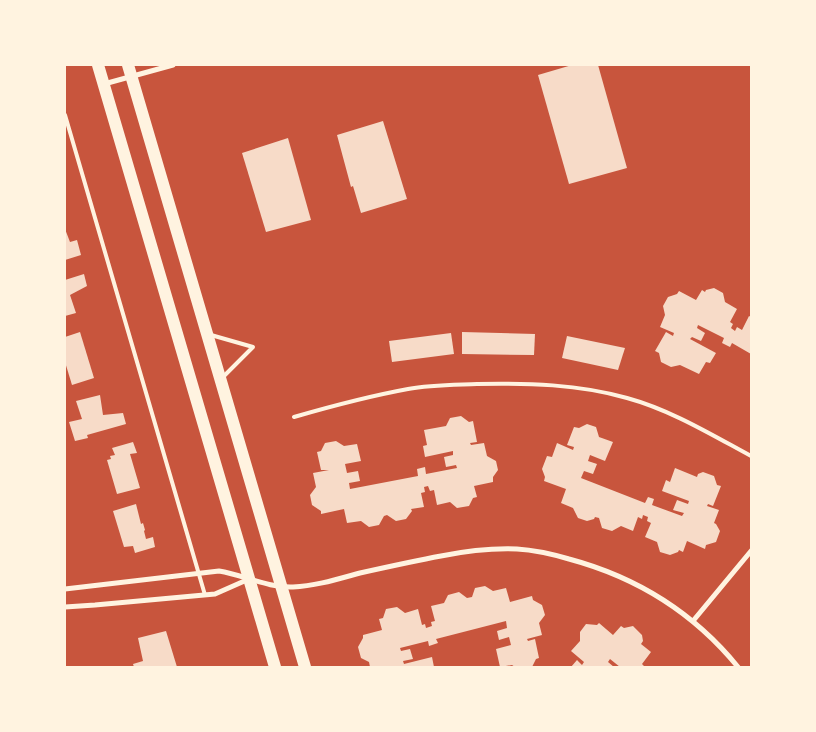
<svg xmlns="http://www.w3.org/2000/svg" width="816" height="732" font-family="'IBM Plex Sans',sans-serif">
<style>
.building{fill:#f7dbc8}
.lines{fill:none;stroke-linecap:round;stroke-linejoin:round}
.service{stroke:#fff3e0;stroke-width:4}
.minor{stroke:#fff3e0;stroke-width:5}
.primary{stroke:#fff3e0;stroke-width:12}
</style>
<rect width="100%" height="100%" fill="#c8553d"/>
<!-- building -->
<g class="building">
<path d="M572 65H598L627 168 569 184 538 75Z"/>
<path d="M383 121 407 199 361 213 353 186 351 187 337 135Z"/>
<path d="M288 138 311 220 266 232 242 153Z"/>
<path d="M65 229 70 242 77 240 81 255 65 260Z"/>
<path d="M84 274 87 286 70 295 76 313 65 316V280Z"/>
<path d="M714 288 723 293 725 302 737 309 730 322 733 324 731 328 735 331 737 327 742 330 749 316 751 317V354L732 343 730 347 722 343 724 338 698 325 697 328 705 333 701 341 692 337 690 339 716 353 710 363 706 362 699 374 680 365 671 367 661 362 659 353 655 351 666 332 673 336 674 333 660 327 665 315 663 306 668 297 677 294 679 291 696 300 702 290 705 292 706 290Z"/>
<path d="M80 332 94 378 72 385 65 362V337Z"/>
<path d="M462 332 535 334 534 355 462 354Z"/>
<path d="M451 333 454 354 392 362 389 341Z"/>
<path d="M567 336 625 348 618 370 562 358Z"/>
<path d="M100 395 103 415 123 413 126 424 87 435 88 438 75 441 69 422 82 419 76 401Z"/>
<path d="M461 416 469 422 473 421 477 442 470 443 471 445 484 443 487 456 496 461 498 470 493 477V482L474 486 477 497 473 498 469 506 457 508 450 502 437 505 434 490 430 491 428 486 424 487 425 492 421 493 424 507 411 509 412 511 406 519 396 521 387 515 384 516 379 525 369 527 361 521 347 523 344 509 321 514V511L312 505 310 495 316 487 313 473 329 470H321L317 452 321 451 325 443 336 441 344 446 357 444 361 461 345 464 347 473 358 471 360 481 349 483 350 489 418 476 417 469 425 467 426 474 457 468 456 465 446 467 444 457 453 455V451L425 457 423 446 427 445 424 430 446 426 450 418Z"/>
<path d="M587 424 596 427 599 437 613 442 605 461 590 455 588 461 597 464 593 474 584 471 581 478 645 503 648 497 654 499 652 505 682 516 684 513 673 510 677 500 688 504 689 501 662 491 666 480 670 482 675 468 697 477 698 474 703 472 714 476 717 485 721 486 713 506 708 504 707 506 719 510 714 523 716 524 720 531 716 542 706 545 705 549 687 541 683 552 679 550 678 552 670 555 660 552 657 542 645 537 651 523 647 521 648 517 643 515 642 519 638 517 633 531 621 526 612 531 602 528 599 518 595 517 594 519 587 521 578 518 573 508 561 503 566 489 544 481 545 477 542 469 547 456 552 457 557 443 573 450 574 447 567 445 574 427 579 428Z"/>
<path d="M133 442 137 453 130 454 140 488 117 494 107 460 111 459 110 456 115 455 112 448Z"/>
<path d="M136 504 141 524 143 523 145 530 144 531 146 539 153 537 155 547 135 553 133 546 124 547 113 511Z"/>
<path d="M485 586 493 591 506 588 510 602 532 596 533 600 542 605 545 615 539 623 542 635 527 639 528 641 535 639 539 658 536 659 532 667H515L512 665 500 667 496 649 511 645 509 637 499 640 497 631 507 628 506 621 436 639 438 643 429 646 428 641 400 648 401 651 410 649 413 659 403 661 404 664 432 657 434 667H370L369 662 361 658 358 647 363 638V635L382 630 379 619 383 618 386 609 397 607 405 613 418 609 422 625 425 624 426 628 432 626 431 622 435 621 431 606 444 603 448 595 459 592 467 598 472 597 475 588Z"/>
<path d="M599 623 613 635 621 626 624 628 633 626 642 635 643 641 641 644 651 652 642 664 645 667H620L610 659 608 662 614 667H571L577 660 582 665 584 662 571 651 580 641V632L586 624 597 625Z"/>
<path d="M166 631 177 667H134L133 664 143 661 138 638Z"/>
</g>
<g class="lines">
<!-- service -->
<g class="service">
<path d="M65 115 205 595"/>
<path d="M211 335 253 347 222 378"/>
<path d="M294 417C332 406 370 396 408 389 430 385 454 385 477 384 528 383 578 384 627 398 671 410 712 435 751 456"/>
</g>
<!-- minor -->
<g class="minor">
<path d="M104 84 173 65"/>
<path d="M65 589 219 571C244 575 268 588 293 587 316 586 338 579 360 573 387 567 414 561 441 556 466 551 492 548 517 549 534 550 552 554 569 559 636 577 694 613 738 667"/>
<path d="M65 607 95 605 215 594 249 579"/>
<path d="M693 621 751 551"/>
</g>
<!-- primary -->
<g class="primary">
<path d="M98 65 275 667"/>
<path d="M128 65 305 667"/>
</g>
</g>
<!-- border -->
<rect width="816" height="732" fill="none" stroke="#fff3e0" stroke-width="132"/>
</svg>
